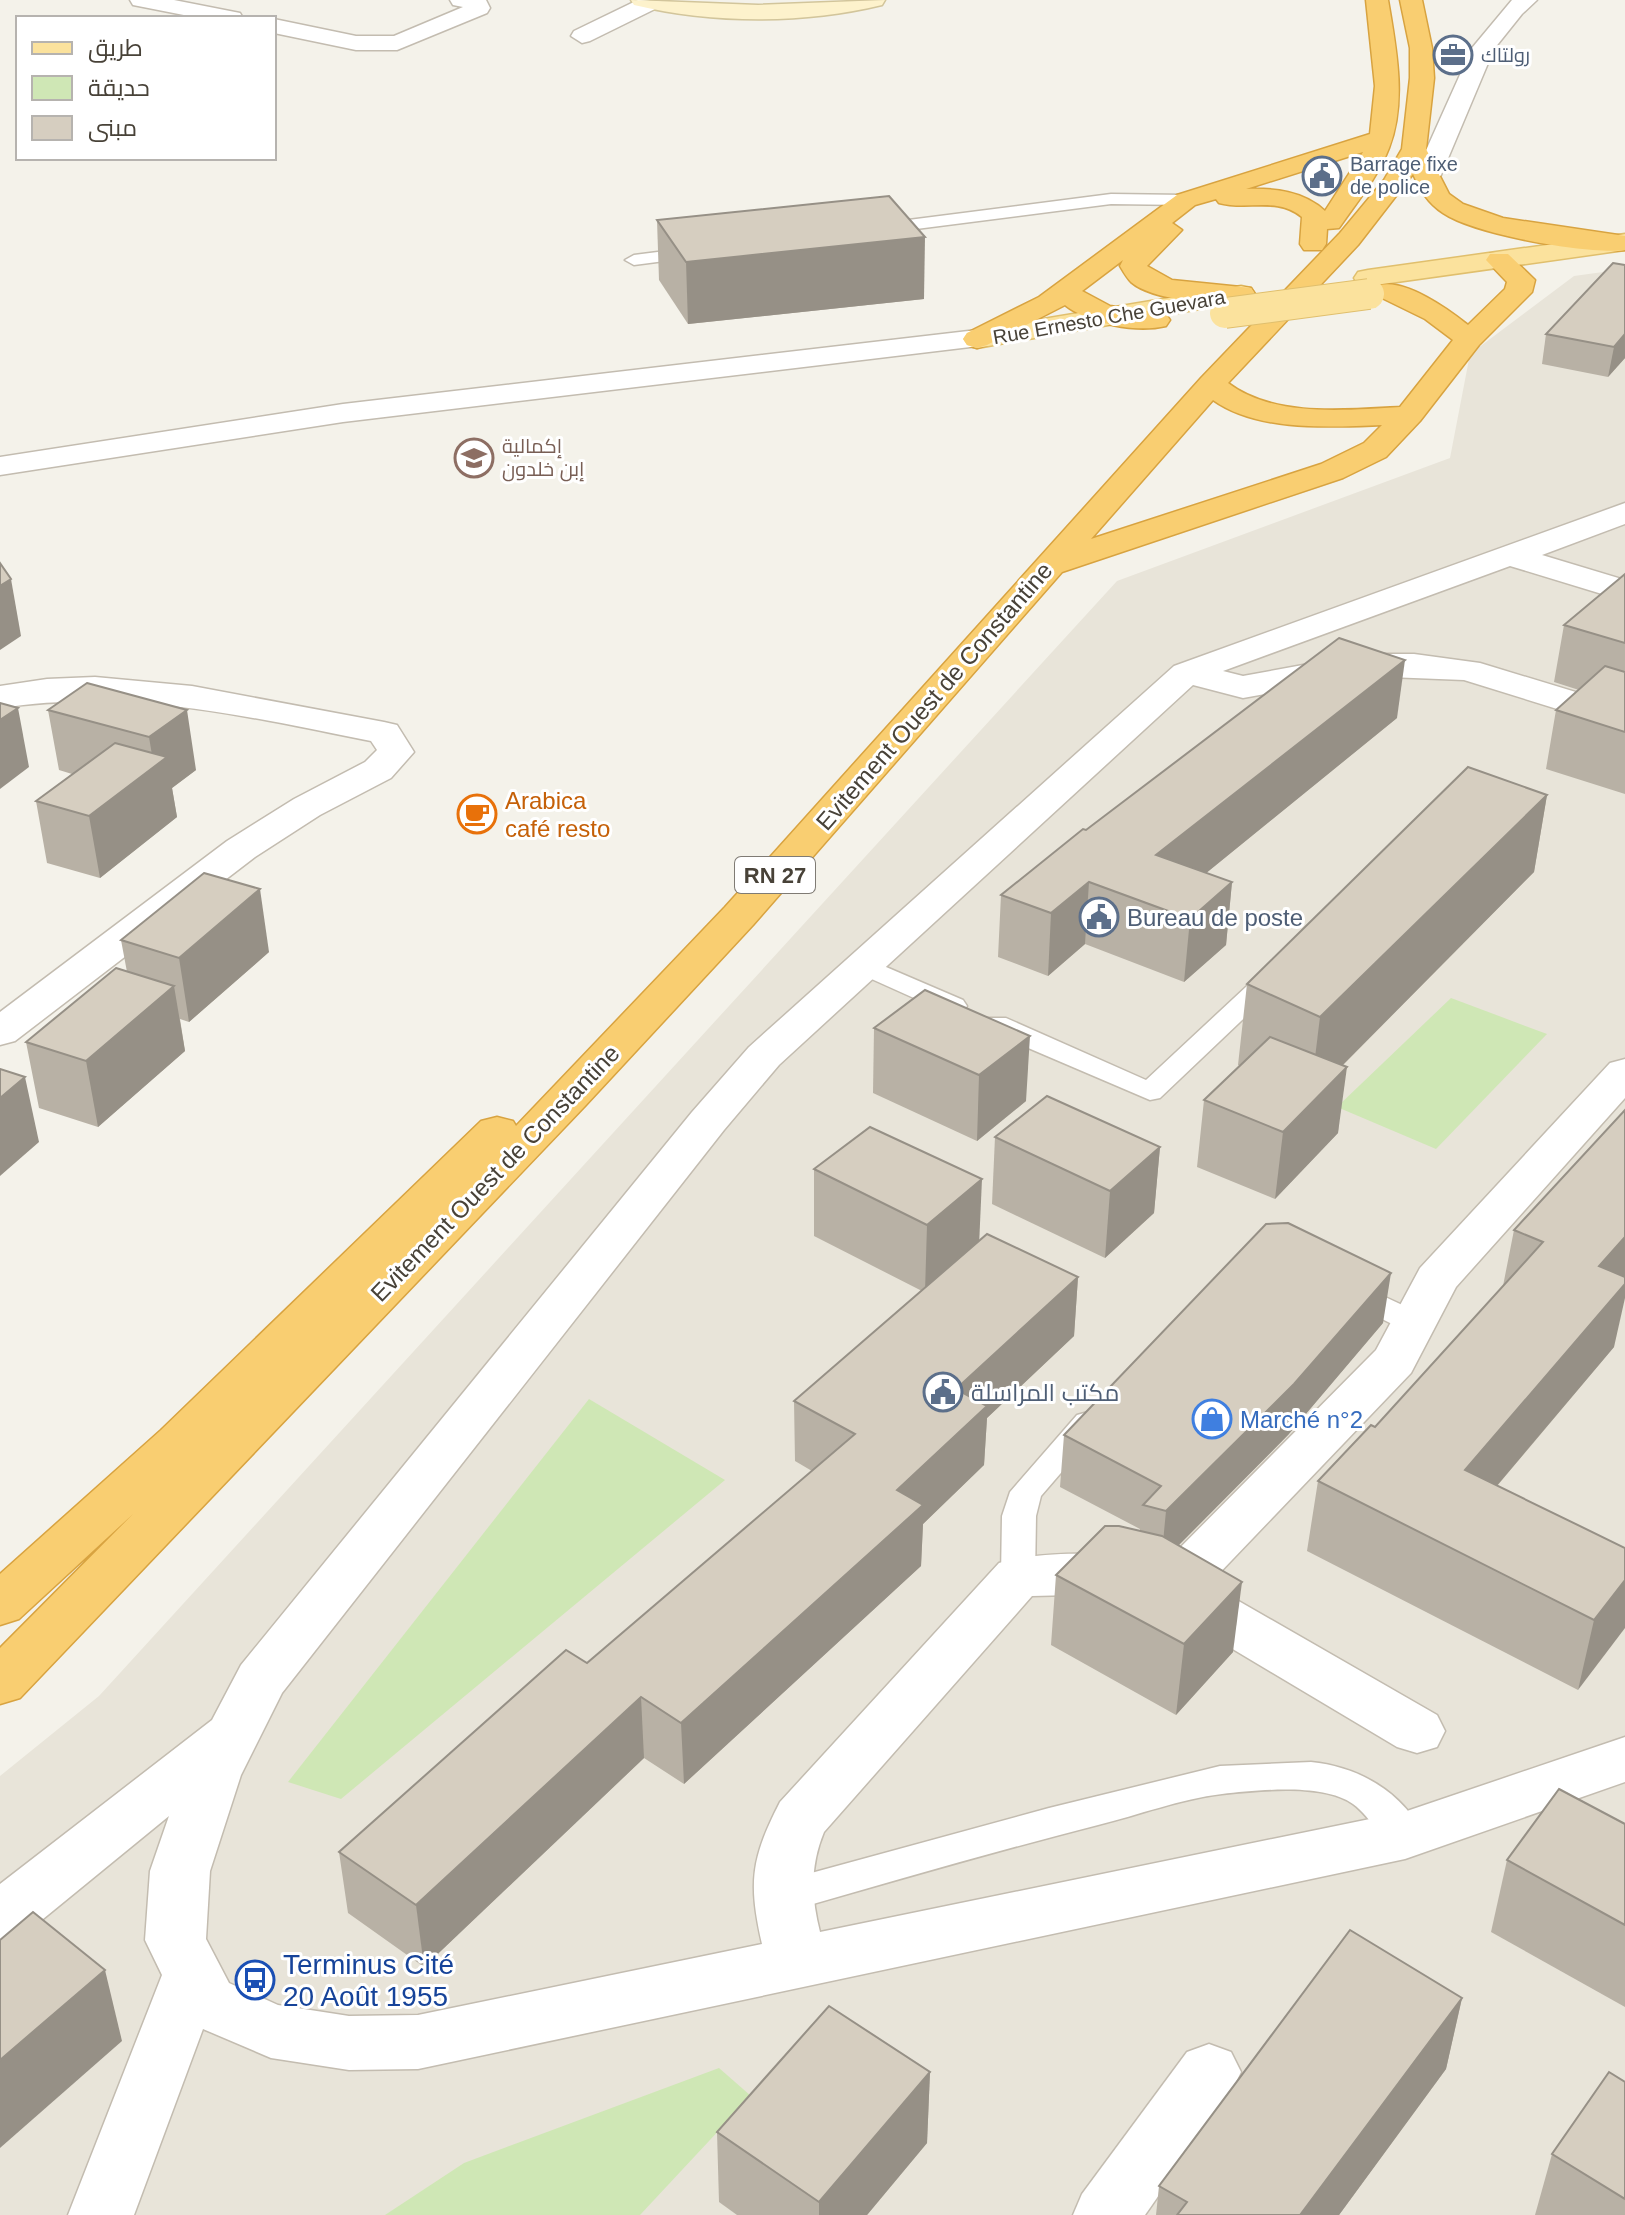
<svg xmlns="http://www.w3.org/2000/svg" width="1625" height="2215" font-family="Arial,Cairo,sans-serif">
<style>
.residential{fill:#e8e4d9}
.green{fill:#cfe7b5}
.lines{fill:none;stroke-linecap:round;stroke-linejoin:round}
.lane-casing{stroke:#c3bcb0;stroke-width:3}
.street-casing{stroke:#c3bcb0;stroke-width:3}
.secondary-casing{stroke:#d2c59b;stroke-width:3}
.primary-casing{stroke:#e0bf6d;stroke-width:3}
.highway-casing{stroke:#d8a340;stroke-width:3}
.lane{fill:#fff;fill-rule:evenodd}
.street{fill:#fff;fill-rule:evenodd}
.secondary{fill:#fdf2cc;fill-rule:evenodd}
.primary{fill:#fbe29d;fill-rule:evenodd}
.highway{fill:#f9ce71;fill-rule:evenodd}
.primary-bridge-casing{stroke:#e0bf6d;stroke-width:32;stroke-linecap:butt}
.primary-bridge{stroke:#fbe29d;stroke-width:30}
.wall{fill:#b8b1a5}
.shaded-wall{fill:#969086}
.building{fill:#d6cec0;stroke:#969086;stroke-width:2}
.labels{text-anchor:middle;dominant-baseline:central;stroke-width:6;stroke-linejoin:round;paint-order:stroke}
.far-service-label{font-size:20px;fill:#4e5e75;stroke:#fff;text-anchor:start}
.far-street-label{font-size:20px;fill:#484238;stroke:#fff}
.far-education-label{font-size:20px;fill:#785e54;stroke:#fff;text-anchor:start}
.shield{fill:#fff;stroke:#7f7b74;stroke-width:2}
.shield-label{font-size:22px;font-weight:bold;fill:#484238}
.street-label{font-size:24px;fill:#484238;stroke:#fff}
.food-label{font-size:24px;fill:#c56008;stroke:#fff;text-anchor:start}
.service-label{font-size:24px;fill:#4e5e75;stroke:#fff;text-anchor:start}
.shop-label{font-size:24px;fill:#366cbe;stroke:#fff;text-anchor:start}
.near-transit-label{font-size:28px;fill:#164399;stroke:#fff;text-anchor:start}
</style>
<rect width="100%" height="100%" fill="#f4f2ea"/>
<!-- residential -->
<path class="residential" d="M1625 269V2215H0V1776L99 1696 1117 581 1450 458 1470 354 1574 276Z"/>
<!-- green -->
<g class="green">
<path d="M1451 998 1547 1034 1436 1149 1337 1107Z"/>
<path d="M589 1399 725 1480 341 1799 288 1782Z"/>
<path d="M719 2068 751 2096 640 2215H385L464 2163Z"/>
</g>
<g class="lines">
<defs>
<g id="lane">
<path d="M1111 194 1186 195 1194 200 1186 205 1111 204 877 234 869 229 877 224Z"/>
<path d="M697 247 703 248 705 252 703 256 634 265 625 260 634 255Z"/>
<path d="M865 958 963 1000 967 1006 963 1012H945L856 972 852 966 856 960Z"/>
<path d="M1271 970 1280 972 1284 978 1280 984 1160 1098 1150 1100 986 1030 983 1024 986 1018H1006L1146 1080 1262 972Z"/>
<path d="M1353 1282 1428 1317 1432 1324 1428 1331 1417 1334 1406 1331 1342 1299 1338 1292 1342 1285Z"/>
<path d="M1088 1412 1099 1415 1104 1423 1041 1496 1036 1516 1035 1577 1030 1586 1018 1589 1006 1586 1001 1577 1002 1516 1010 1492 1077 1415Z"/>
<path d="M1311 1762C1359 1767 1401 1791 1424 1835L1418 1846C1385 1857 1376 1820 1353 1804 1323 1783 1258 1790 1222 1794 1181 1799 1138 1815 1098 1825 992 1852 887 1883 782 1913L768 1908 763 1897 768 1886 782 1881 1049 1808 1220 1766Z"/>
</g>
<g id="street">
<path d="M130 0H174L240 13 243 18H199L133 5Z"/>
<path d="M450 0H486L490 8 487 13 397 50H356L274 33V19L356 36H394L463 7 453 5Z"/>
<path d="M638 0 662 2 659 7 590 41 582 43 571 36 574 31Z"/>
<path d="M1512 0H1537L1522 14 1494 49 1441 175 1437 180H1419L1415 175 1472 48Z"/>
<path d="M977 330 987 333 991 339 987 345 343 422 0 475V457L343 404Z"/>
<path d="M1625 503V524L1542 555 1625 580V601L1510 566 1223 671 1243 676 1363 654H1414L1480 663 1625 707V730L1464 680 1363 676 1243 698 1193 685 779 1065 724 1130 282 1693 241 1775 210 1871 206 1939 229 1983 278 2005 349 2016 418 2015 762 1944C748 1882 751 1859 780 1802L999 1563C1034 1553 1098 1550 1133 1560L1141 1574 1133 1588 1114 1594 1032 1596 824 1832C810 1866 811 1897 820 1932L1404 1812 1625 1737V1782L1405 1859 418 2069 349 2070 271 2058 203 2029 134 2215H68L162 1975 145 1940 150 1871 169 1816 21 1937 0 1944V1884L212 1720 241 1665 692 1112 749 1047 1174 666Z"/>
<path d="M95 677 192 686 384 722 397 725 414 752 391 778 320 815 255 857 15 1041 0 1045V1012L227 841 294 799 365 762 377 750 371 741C243 716 132 688 0 708V686L47 679Z"/>
<path d="M1625 1059V1098L1456 1287 1411 1373 1209 1584 1437 1715 1445 1731 1437 1747 1417 1753 1397 1747 1154 1602 1146 1588 1154 1574 1376 1350 1420 1268 1610 1063Z"/>
<path d="M1209 2044 1231 2052 1241 2072 1231 2092 1145 2215H1073L1082 2194 1187 2052Z"/>
</g>
<path id="secondary" d="M631 0 758 5 885 0 882 5C804 24 713 24 634 5Z"/>
<g id="primary">
<path d="M1625 234V250L1368 286 1358 284 1354 278 1358 272 1368 270Z"/>
<path d="M1241 286 1251 288 1255 294 1251 300 977 348 967 345 963 339 967 333 977 330Z"/>
</g>
<g id="highway">
<path d="M1366 0H1388C1396 47 1407 102 1389 148 1378 177 1357 202 1339 228L1327 229 1326 244 1322 250H1304L1300 244 1302 217C1277 196 1247 211 1219 203L1216 199 1195 205 1172 223 1182 230 1147 266 1172 280 1251 288 1255 294 1251 300C1223 307 1153 301 1131 282 1127 278 1123 271 1120 266L1123 260 1082 291 1110 306 1166 314 1170 320 1166 326C1136 333 1089 324 1065 305L987 345 977 348 967 345 963 339 967 333 1039 297 1177 195 1370 134 1375 86ZM1363 152 1325 211C1304 191 1274 188 1246 189Z"/>
<path d="M1400 0H1422L1432 48 1434 78 1426 149 1449 194 1463 204 1503 218 1625 236V250C1588 255 1474 234 1443 213 1428 203 1420 190 1413 174L1358 245 1228 383C1274 418 1346 410 1400 407L1453 340 1425 319 1380 297 1376 291 1380 285C1406 279 1448 309 1468 325L1505 289 1507 282 1486 260 1490 254H1508L1535 280 1532 292 1479 345 1420 421 1386 457 1343 478 1062 572 753 925 585 1106 20 1698 0 1704V1648L133 1514 19 1619 0 1625V1574L161 1430 481 1121 497 1117 513 1121 516 1126 725 907 1201 378 1340 233 1384 180 1402 149 1410 78V48ZM1213 400C1258 432 1329 427 1382 425L1364 443 1321 464 1091 539Z"/>
</g>
</defs>
<!-- lane casing -->
<use href="#lane" class="lane-casing"/>
<!-- street casing -->
<use href="#street" class="street-casing"/>
<!-- secondary casing -->
<use href="#secondary" class="secondary-casing"/>
<!-- primary casing -->
<use href="#primary" class="primary-casing"/>
<!-- highway casing -->
<use href="#highway" class="highway-casing"/>
<!-- lane -->
<use href="#lane" class="lane"/>
<!-- street -->
<use href="#street" class="street"/>
<!-- secondary -->
<use href="#secondary" class="secondary"/>
<!-- primary -->
<use href="#primary" class="primary"/>
<!-- highway -->
<use href="#highway" class="highway"/>
<defs>
<path id="primary-bridge" d="M1225 313 1369 294"/>
</defs>
<!-- primary-bridge casing -->
<use href="#primary-bridge" class="primary-bridge-casing"/>
<!-- primary-bridge -->
<use href="#primary-bridge" class="primary-bridge"/>
</g>
<!-- wall -->
<g class="wall">
<path d="M657 220 924 299 688 324 659 280Z"/>
<path d="M1625 265V358L1608 377 1542 364 1546 334Z"/>
<path d="M1625 574V794L1546 769 1556 710 1579 690 1554 682 1564 625Z"/>
<path d="M87 683 196 770 172 788 177 817 100 878 47 863 36 801 72 774 59 770 48 710Z"/>
<path d="M1397 718 1206 873 1232 882 1226 945 1184 982 1085 944 1048 976 998 957 1001 895 1086 830Z"/>
<path d="M1547 795 1534 872 1343 1065 1338 1133 1275 1199 1197 1167 1204 1100 1240 1066 1238 1065 1247 984Z"/>
<path d="M121 940 269 952 189 1022 180 1019 185 1051 98 1127 39 1108 26 1042 127 972Z"/>
<path d="M925 990 1026 1101 977 1141 873 1093 874 1028Z"/>
<path d="M1625 1110 1614 1347 1497 1486 1625 1548 1578 1690 1307 1551 1318 1481 1375 1427 1503 1286 1514 1230Z"/>
<path d="M995 1137 1160 1147 1154 1213 1105 1258 992 1204Z"/>
<path d="M814 1169 979 1241 1078 1277 1074 1336 987 1418 984 1465 923 1524 921 1566 684 1784 644 1758 424 1967 348 1913 339 1852 587 1663 812 1471 795 1461 794 1401 922 1291 814 1236Z"/>
<path d="M1383 1323 1288 1435 1178 1546 1233 1652 1176 1715 1051 1645 1056 1575 1140 1531V1529L1060 1487 1064 1435Z"/>
<path d="M1625 1824V2007L1491 1932 1507 1860Z"/>
<path d="M1462 1998 1446 2069 1339 2215H1156L1159 2186Z"/>
<path d="M930 2072 927 2143 867 2215H737L719 2202 717 2132Z"/>
<path d="M1625 2082V2215H1535L1552 2154Z"/>
</g>
<!-- shaded-wall -->
<g class="shaded-wall">
<path d="M925 237 924 299 688 324 686 262Z"/>
<path d="M1625 334V358L1608 377 1614 347Z"/>
<path d="M11 579 21 636 0 650V586Z"/>
<path d="M1405 660 1397 718 1162 909 1156 855Z"/>
<path d="M18 708 29 767 0 789V720Z"/>
<path d="M187 710 196 770 172 788 177 817 100 878 89 816 154 767 149 737Z"/>
<path d="M1547 795 1534 872 1310 1098 1320 1017Z"/>
<path d="M1089 882 1085 944 1048 976 1051 913Z"/>
<path d="M1232 882 1226 945 1184 982 1190 919Z"/>
<path d="M260 889 269 952 189 1022 179 958Z"/>
<path d="M174 986 185 1051 98 1127 86 1061Z"/>
<path d="M1030 1036 1026 1101 977 1141 979 1075Z"/>
<path d="M1347 1067 1338 1133 1275 1199 1283 1132Z"/>
<path d="M25 1077 39 1142 0 1176V1098Z"/>
<path d="M1160 1147 1154 1213 1105 1258 1110 1191Z"/>
<path d="M982 1179 979 1246 925 1292 927 1225Z"/>
<path d="M1625 1237V1298L1614 1347 1451 1540 1465 1470 1599 1266Z"/>
<path d="M1391 1273 1383 1323 1288 1435 1161 1563 1166 1511Z"/>
<path d="M1078 1277 1074 1336 987 1418 984 1465 923 1524 921 1566 684 1784 681 1723 897 1490 956 1389Z"/>
<path d="M1625 1580V1628L1578 1690 1594 1620Z"/>
<path d="M1242 1582 1233 1652 1176 1715 1184 1644Z"/>
<path d="M641 1697 644 1758 424 1967 416 1905Z"/>
<path d="M105 1970 122 2041 0 2148V2060Z"/>
<path d="M1462 1998 1446 2069 1339 2215H1300Z"/>
<path d="M930 2072 927 2143 867 2215H819V2202Z"/>
</g>
<!-- building -->
<g class="building">
<path d="M889 196 925 237 686 262 657 220Z"/>
<path d="M1613 263 1625 265V334L1614 347 1546 334Z"/>
<path d="M0 563 11 579 0 586Z"/>
<path d="M1625 574V643L1564 625Z"/>
<path d="M1339 638 1405 660 1156 855 1232 882 1190 919 1089 882 1051 913 1001 895 1083 829 1086 830Z"/>
<path d="M1605 666 1625 672V732L1556 710Z"/>
<path d="M87 683 187 710 149 737 48 710Z"/>
<path d="M0 703 18 708 0 720Z"/>
<path d="M115 743 167 757 89 816 36 801Z"/>
<path d="M1468 767 1547 795 1320 1017 1247 984Z"/>
<path d="M204 873 260 889 179 958 121 940Z"/>
<path d="M116 968 174 986 86 1061 26 1042Z"/>
<path d="M925 990 1030 1036 979 1075 874 1028Z"/>
<path d="M1270 1037 1347 1067 1283 1132 1204 1100Z"/>
<path d="M0 1069 25 1077 0 1098Z"/>
<path d="M1047 1096 1160 1147 1110 1191 995 1137Z"/>
<path d="M1625 1110V1237L1599 1266 1625 1277V1284L1465 1470 1625 1548V1580L1594 1620 1318 1481 1371 1425 1375 1427 1543 1242 1514 1230Z"/>
<path d="M870 1127 982 1179 927 1225 814 1169Z"/>
<path d="M1288 1223 1391 1273 1294 1384 1166 1511 1143 1505 1161 1486 1064 1435 1266 1224Z"/>
<path d="M987 1234 1078 1277 956 1389 987 1406 897 1490 923 1505 681 1723 641 1697 416 1905 339 1852 566 1650 587 1663 855 1434 794 1401Z"/>
<path d="M1105 1526H1119L1162 1536 1242 1582 1184 1644 1056 1575Z"/>
<path d="M1559 1789 1625 1824V1925L1507 1860Z"/>
<path d="M33 1912 105 1970 0 2060V1940Z"/>
<path d="M1350 1930 1462 1998 1300 2215H1177L1187 2202 1159 2186Z"/>
<path d="M829 2006 930 2072 819 2202 717 2132Z"/>
<path d="M1609 2072 1625 2082V2199L1552 2154Z"/>
</g>
<!-- icons -->
<defs>
<symbol id="office-ring" viewBox="-11 -11 22 22"><circle r="9.5" fill="#fff" stroke="#5c6f8a" stroke-width="1.5"/><path d="M-6-3h4V-5.5h4V-3h4V5H-6ZM-1-4.5V-3h2v-1.5ZM-6 0V1H6V0Z" fill="#5c6f8a"/></symbol>
<symbol id="civic-ring" viewBox="-11 -11 22 22"><circle r="9.5" fill="#fff" stroke="#5c6f8a" stroke-width="1.5"/><path d="M-.6-6.5H3V-4.5H.6V-3L4-1V1h2V6H-6V1h2V-1L-.6-3ZM-1.2 2.5V6h2.4V2.5Z" fill="#5c6f8a"/></symbol>
<symbol id="school-ring" viewBox="-11 -11 22 22"><circle r="9.5" fill="#fff" stroke="#8d6e63" stroke-width="1.5"/><path d="M0-5L7-2L0 1L-7-2ZM-4 1L0 2.5L4 1V4Q0 6-4 4Z" fill="#8d6e63"/></symbol>
<symbol id="cafe-ring" viewBox="-11 -11 22 22"><circle r="9.5" fill="#fff" stroke="#e8710a" stroke-width="1.5"/><path d="M-5.5-4.5H6V0H3Q3 3.5 0 3.5H-2.5Q-5.5 3.5-5.5 0ZM3-3.2v2h1.7v-2ZM-6 4.5H4V6H-6Z" fill="#e8710a"/></symbol>
<symbol id="shop-ring" viewBox="-11 -11 22 22"><circle r="9.5" fill="#fff" stroke="#3f7fe0" stroke-width="1.5"/><path d="M-5-2.5h2.3a2.7 3.5 0 0 1 5.4 0H5L5.5 6h-11ZM-1.5-2.5h3a1.5 2.3 0 0 0-3 0Z" fill="#3f7fe0"/></symbol>
<symbol id="bus-ring" viewBox="-11 -11 22 22"><circle r="9.5" fill="#fff" stroke="#1a4fb4" stroke-width="1.5"/><path d="M-5-6H5V4H4V6H2V4H-2V6H-4V4H-5ZM-3.5-4V0h7V-4ZM-3.5 1.2v1.5H-2V1.2ZM2 1.2v1.5H3.5V1.2Z" fill="#1a4fb4"/></symbol>
</defs>
<g fill-rule="evenodd">
<use href="#office-ring" x="1431" y="33" width="44" height="44"/>
<use href="#civic-ring" x="1300" y="154" width="44" height="44"/>
<use href="#school-ring" x="452" y="436" width="44" height="44"/>
<use href="#cafe-ring" x="455" y="792" width="44" height="44"/>
<use href="#civic-ring" x="1077" y="895" width="44" height="44"/>
<use href="#civic-ring" x="921" y="1370" width="44" height="44"/>
<use href="#shop-ring" x="1190" y="1397" width="44" height="44"/>
<use href="#bus-ring" x="233" y="1958" width="44" height="44"/>
</g>
<g class="labels">
<!-- far-service labels -->
<g class="far-service-label">
<text x="1481" y="55">رولتاك</text>
<text x="1350" y="164">Barrage fixe<tspan x="1350" dy="23">de police</tspan></text>
</g>
<!-- far-street labels -->
<g class="far-street-label">
<text transform="translate(1109 317) rotate(-10)">Rue Ernesto Che Guevara</text>
</g>
<!-- far-education labels -->
<g class="far-education-label">
<text x="502" y="446">إكمالية<tspan x="502" dy="23">إبن خلدون</tspan></text>
</g>
<!-- shield labels -->
<rect class="shield" x="735" y="857" width="80" height="36" rx="6"/>
<g class="shield-label">
<text x="775" y="875">RN 27</text>
</g>
<!-- street labels -->
<g class="street-label">
<text transform="translate(934 696) rotate(-49)">Evitement Ouest de Constantine</text>
<text transform="translate(495 1173) rotate(-46)">Evitement Ouest de Constantine</text>
</g>
<!-- food labels -->
<g class="food-label">
<text x="505" y="800">Arabica<tspan x="505" dy="28">café resto</tspan></text>
</g>
<!-- service labels -->
<g class="service-label">
<text x="1127" y="917">Bureau de poste</text>
<text x="971" y="1392">مكتب المراسلة</text>
</g>
<!-- shop labels -->
<g class="shop-label">
<text x="1240" y="1419">Marché n°2</text>
</g>
<!-- near-transit labels -->
<g class="near-transit-label">
<text x="283" y="1964">Terminus Cité<tspan x="283" dy="32">20 Août 1955</tspan></text>
</g>
</g>
<!-- legend -->
<rect x="16" y="16" width="260" height="144" fill="#ffffff" stroke="#b6b3af" stroke-width="2"/>
<rect x="32" y="42" width="40" height="12" fill="#fbe29d" stroke="#b6b3af" stroke-width="2"/>
<text x="88" y="56" font-size="24" fill="#484238">طريق</text>
<rect x="32" y="76" width="40" height="24" fill="#cfe7b5" stroke="#b6b3af" stroke-width="2"/>
<text x="88" y="96" font-size="24" fill="#484238">حديقة</text>
<rect x="32" y="116" width="40" height="24" fill="#d6cec0" stroke="#b6b3af" stroke-width="2"/>
<text x="88" y="136" font-size="24" fill="#484238">مبنى</text>
</svg>
